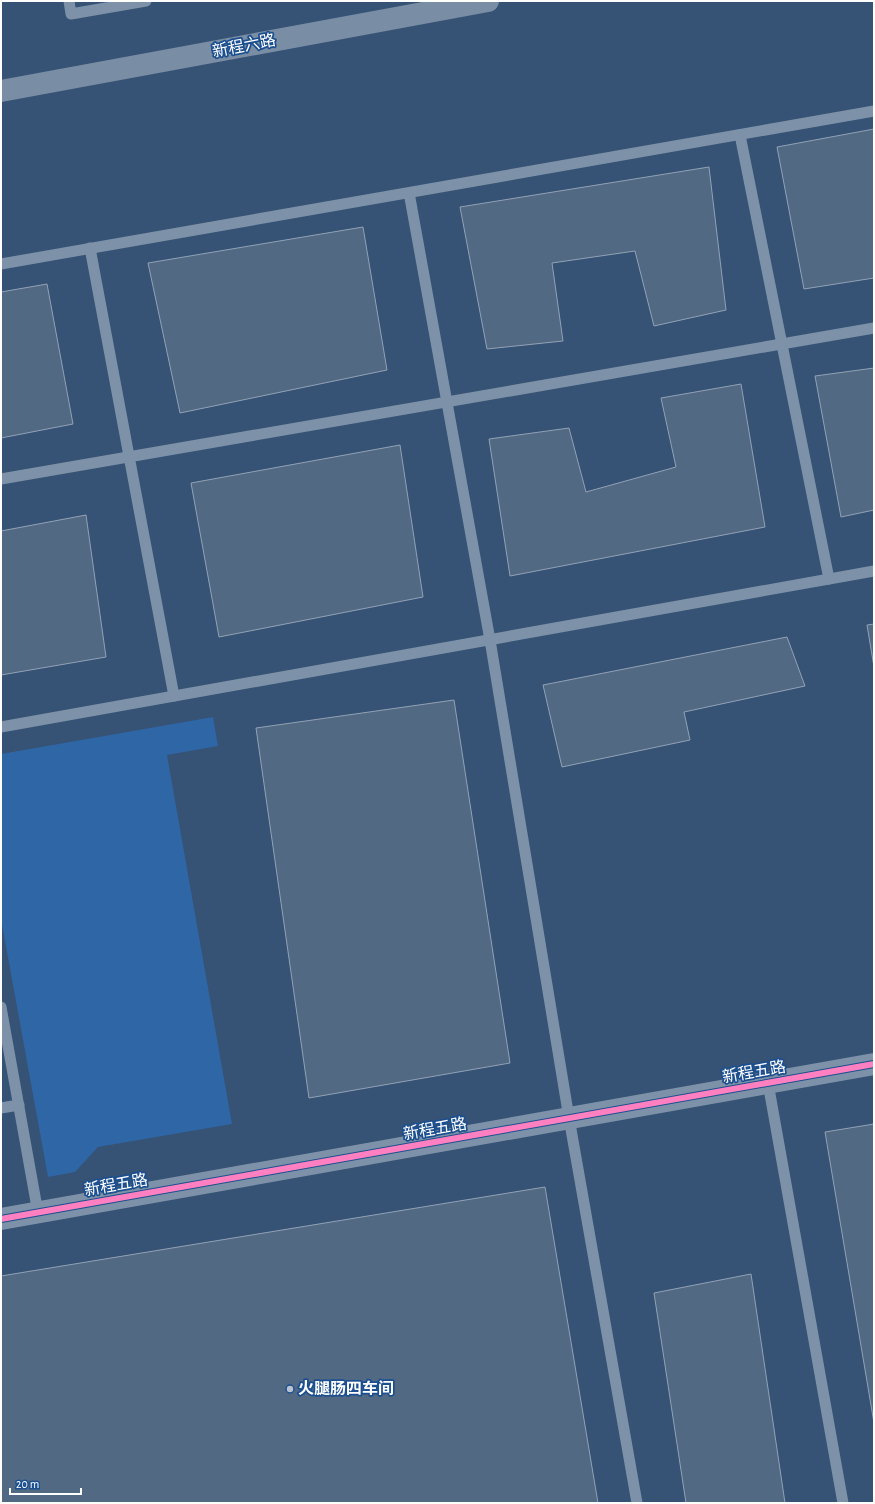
<svg xmlns="http://www.w3.org/2000/svg" width="875" height="1504" font-family="'Alegreya Sans','Noto Sans SC',sans-serif">
<style>
.green{fill:#2f66a5}
.building{fill:#526984;stroke:#92a2b6}
.lines{fill:none;stroke-linecap:round;stroke-linejoin:round}
.service{stroke:#7d92a8;stroke-width:11}
.tertiary{stroke:#7d92a8;stroke-width:22}
.secondary{stroke:#798da4;stroke-width:22}
.cycleway-casing{stroke:#1b4f8f;stroke-width:8}
.cycleway{stroke:#ff80c0;stroke-width:6}
.poi-dot{fill:#b9c2ce;stroke:#1b4f8f;stroke-width:1.5}
.labels{text-anchor:middle;dominant-baseline:central;stroke-width:3.5;stroke-linejoin:round;paint-order:stroke}
.street-label{font-size:16px;fill:#fff;stroke:#1b4f8f}
.poi-label{font-size:16px;font-weight:bold;fill:#fff;stroke:#1b4f8f;text-anchor:start}
</style>
<rect width="100%" height="100%" fill="#365274"/>
<!-- green -->
<path class="green" d="M213 717 218 746 167 755 232 1124 98 1147 75 1172 48 1177 1 919V754Z"/>
<!-- building -->
<g class="building">
<path d="M874 129V278L804 289 777 147Z"/>
<path d="M709 167 726 310 654 326 635 251 552 263 563 341 487 349 460 207Z"/>
<path d="M363 227 387 370 180 413 148 263Z"/>
<path d="M47 284 73 424 1 438V292Z"/>
<path d="M874 368V510L841 517 815 376Z"/>
<path d="M741 384 765 527 510 576 489 439 569 428 586 492 676 467 661 398Z"/>
<path d="M400 445 423 597 219 637 191 483Z"/>
<path d="M86 515 106 657 1 675V531Z"/>
<path d="M874 624V667L867 625Z"/>
<path d="M787 637 805 686 684 712 690 740 562 767 543 685Z"/>
<path d="M454 700 510 1063 309 1098 256 728Z"/>
<path d="M874 1124V1423L825 1132Z"/>
<path d="M545 1187 598 1503H1V1276Z"/>
<path d="M751 1274 785 1503H686L654 1293Z"/>
</g>
<g class="lines">
<!-- service -->
<g class="service">
<path d="M69 1 71 14 146 1"/>
<path d="M740 135 829 579"/>
<path d="M410 198 490 640 569 1118 637 1503"/>
<path d="M90 248 174 696"/>
<path d="M1 264 874 111"/>
<path d="M1 479 874 328"/>
<path d="M1 727 874 571"/>
<path d="M1 1007 38 1213"/>
<path d="M768 1083 843 1503"/>
<path d="M1 1108 19 1105"/>
</g>
<!-- tertiary -->
<path class="tertiary" d="M1 1219 874 1064"/>
<!-- secondary -->
<path class="secondary" d="M1 91 488 1"/>
<defs>
<path id="cycleway" d="M1 1219 874 1064"/>
</defs>
<!-- cycleway casing -->
<use href="#cycleway" class="cycleway-casing"/>
<!-- cycleway -->
<use href="#cycleway" class="cycleway"/>
</g>
<!-- markers -->
<circle class="poi-dot" cx="290" cy="1389" r="4"/>
<g class="labels">
<!-- street labels -->
<g class="street-label">
<text transform="translate(244 46) rotate(-11)">新程六路</text>
<text transform="translate(754 1072) rotate(-10)">新程五路</text>
<text transform="translate(435 1129) rotate(-10)">新程五路</text>
<text transform="translate(116 1185) rotate(-10)">新程五路</text>
</g>
<!-- poi labels -->
<g class="poi-label">
<text x="298" y="1389">火腿肠四车间</text>
</g>
</g>
<!-- border -->
<rect width="875" height="1504" fill="none" stroke="#ffffff" stroke-width="4"/>
<!-- scale -->
<path d="M10 1488v6h71v-6" fill="none" stroke="#ffffff" stroke-width="2"/>
<text x="16" y="1488" font-size="12" fill="#ffffff" stroke="#1b4f8f" stroke-width="3" paint-order="stroke">20 m</text>
</svg>
